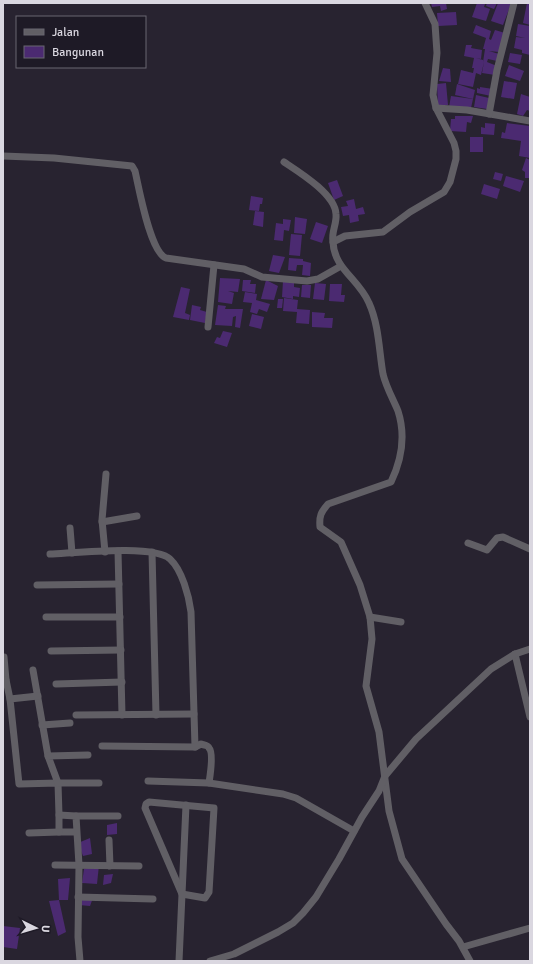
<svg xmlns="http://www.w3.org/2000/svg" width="533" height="964" font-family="Signika,sans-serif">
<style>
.building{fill:#4b2a71}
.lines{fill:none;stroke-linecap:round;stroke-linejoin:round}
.minor{stroke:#615f65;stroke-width:7}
</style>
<rect width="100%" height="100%" fill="#282330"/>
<!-- building -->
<g class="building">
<path d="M431 3H446L447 9 441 11 440 6 432 7Z"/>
<path d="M477 3 485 4 484 7 490 9 486 21 472 17Z"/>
<path d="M487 3H497L494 9 486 6Z"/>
<path d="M498 3 511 4 503 25 491 21Z"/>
<path d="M527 3H530V25L523 23Z"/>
<path d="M456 12 457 25 438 26 437 13Z"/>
<path d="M518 24 530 26V55L522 53V50L514 48 516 37 525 38 516 36Z"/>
<path d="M476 25 491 31 489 39 491 40 495 30 505 33 499 52 489 51 499 54 497 61 488 59 487 62 497 66 495 75 482 73 484 62 481 75 476 73 473 87 458 84 461 70 473 73 474 68H472L474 58 464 56 466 45H472L471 48 482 50 481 59 476 58 483 60V62L485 49H483L486 38 473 33Z"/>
<path d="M510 53 522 55 520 64 508 62Z"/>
<path d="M509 65 524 71 520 81 505 76Z"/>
<path d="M443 68 450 69 451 82 439 81Z"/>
<path d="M504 81 517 83 514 99 501 97Z"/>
<path d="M446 83 448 105 438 106 437 84Z"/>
<path d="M457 84 475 90 473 99 455 95Z"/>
<path d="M480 87 493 89 491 96 477 93V88L480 89Z"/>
<path d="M521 94 530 97V111L527 110 523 116 517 114Z"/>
<path d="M476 95 489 98 487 109 474 107Z"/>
<path d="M451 96 473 99 471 108 449 107Z"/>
<path d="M455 116H473L471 123 467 122 466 132 450 131 451 119H455Z"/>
<path d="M485 123 495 124 494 135 481 134V127L485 128Z"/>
<path d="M507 123 530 126V158L519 156 521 141 501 138 502 132 505 133Z"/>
<rect x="470" y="137" width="13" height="15"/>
<path d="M526 158 530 160V178H525V172L522 170Z"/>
<path d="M495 172 503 174 501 181 493 179Z"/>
<path d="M506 176 524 181 520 192 503 186Z"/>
<path d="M337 180 343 196 334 200 328 183Z"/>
<path d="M484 184 500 189 497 199 481 194Z"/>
<path d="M251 196 263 198 262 204H260L259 211 249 210Z"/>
<path d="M354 199 356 209 363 207 365 214 358 215 359 221 350 223 349 215 343 216 341 207 348 206 346 201Z"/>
<path d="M255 211 264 212 263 227 253 225Z"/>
<path d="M295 217 307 219 305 234 294 233Z"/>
<path d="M283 219 291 220 289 231 284 230 283 241 274 240 276 223 283 224Z"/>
<path d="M316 222 328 226 322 243 310 239Z"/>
<path d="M291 234 302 235 300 256 289 255Z"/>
<path d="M273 255 285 257 279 273 269 271Z"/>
<path d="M289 258 303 259V261L311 263 310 276 302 275 303 265H297L296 271 288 270Z"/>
<path d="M220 278 240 279 238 292 228 291 234 293 232 304 218 302Z"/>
<path d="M243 280H251L250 284H256L255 293 242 291Z"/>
<path d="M266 280 278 286 274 300 261 299Z"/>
<path d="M283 281 294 283V287L300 288 299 297 293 296V299L282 297Z"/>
<path d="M315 283 326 284 324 300 313 299Z"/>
<path d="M330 284H342L341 295H345L344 302 329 301Z"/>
<path d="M302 285H311L310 298 301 297Z"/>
<path d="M181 287 190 289 185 313 190 315 189 320 173 317Z"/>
<path d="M245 292 257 294 256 300 270 304 267 312 259 309 257 314 250 312 252 303 243 302Z"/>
<path d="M284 298 298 300 297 309 310 310 309 324 296 323 297 312 283 311Z"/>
<path d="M278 299H283L282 308H277Z"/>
<path d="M192 305 201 307 200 310 207 312 205 323 190 320Z"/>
<path d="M218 305 226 306 225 309H243L240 328 235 327 236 316 233 317 232 326 215 325Z"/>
<path d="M312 312 325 313 324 318H333L332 328 312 327Z"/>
<path d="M252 314 264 317 261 329 249 326Z"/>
<path d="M223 331 232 333 227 347 214 343 217 337 220 338Z"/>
<path d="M117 823V834L107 835V825Z"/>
<path d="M90 838 92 854 83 856 78 843Z"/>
<path d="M99 865 97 884 82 883 84 869Z"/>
<path d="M113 874 111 883 103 885 104 875Z"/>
<path d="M70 878 68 900H59L66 932 58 936 49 901 59 900 58 879Z"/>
<path d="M80 895H94L90 906 79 905Z"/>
<path d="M3 926 20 928 17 949 3 947Z"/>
</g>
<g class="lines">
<!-- minor -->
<g class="minor">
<path d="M425 3 435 24 437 53 433 95 436 108 454 143 456 151V159L450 182 444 192 410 212 383 232 345 236 333 242C334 269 359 279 369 303 379 325 379 351 383 374 386 387 393 399 398 411 406 436 402 459 391 482L328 504C321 512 319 516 320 527L341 542 360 585 370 617 372 639 366 686 379 732 389 811 402 859 446 924 459 941 470 961"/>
<path d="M436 108 467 110 530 121"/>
<path d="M489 114 497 70 514 3"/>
<path d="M3 156 54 158 132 166 135 171C139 188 150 252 166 258L244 269 262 277 307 281 318 279 341 266"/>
<path d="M284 162C299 172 335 194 336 214 337 224 331 232 333 242"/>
<path d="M208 327 214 265"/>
<path d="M102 522 137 516"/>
<path d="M70 528 72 553"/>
<path d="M468 543 487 550 497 538 503 537 530 549"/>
<path d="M118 551 122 715"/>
<path d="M105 552 102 520 106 474"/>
<path d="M152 552 156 715"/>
<path d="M50 554C74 553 155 544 170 559 182 570 189 596 191 612L195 747"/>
<path d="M37 585 119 584"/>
<path d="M46 617H120"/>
<path d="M370 617 401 622"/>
<path d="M51 651 121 650"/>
<path d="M515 654 530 717"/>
<path d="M4 657 6 680"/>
<path d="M33 670 48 756"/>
<path d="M3 680H6L10 699"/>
<path d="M56 684 122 682"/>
<path d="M38 696 10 699 19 784 58 783 59 815"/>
<path d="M76 715 194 714"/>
<path d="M42 725 70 723"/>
<path d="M102 746 195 747 201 744C203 745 208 745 209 748 214 753 210 776 209 783"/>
<path d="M88 755 48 756 58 783H99"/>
<path d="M148 781 209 783 283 794 296 798 354 831"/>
<path d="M149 802 214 808 209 892 205 898 182 894 145 808 146 804Z"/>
<path d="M76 816H118"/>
<path d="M76 832H59V815L76 816 79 865 78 937 80 961"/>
<path d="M29 833 59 832"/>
<path d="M109 840 110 866"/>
<path d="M55 865 139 866"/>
<path d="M78 897 153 899"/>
<path d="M463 947 530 928"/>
<path d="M179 961 186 805"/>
<path d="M210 961 234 954 278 932 293 923 303 913 316 897 339 859 362 817 379 791 385 776 416 739 491 669 515 654 530 649"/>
</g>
</g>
<!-- border -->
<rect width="533" height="964" fill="none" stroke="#dad7e0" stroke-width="8"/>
<!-- legend -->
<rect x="16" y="16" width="130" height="52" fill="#1e1a26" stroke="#696670"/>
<rect x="24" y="29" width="20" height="6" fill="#615f65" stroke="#696670"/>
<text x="52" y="36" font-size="12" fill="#dad7e0">Jalan</text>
<rect x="24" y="46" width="20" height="12" fill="#4b2a71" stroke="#696670"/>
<text x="52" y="56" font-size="12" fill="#dad7e0">Bangunan</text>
<!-- north arrow -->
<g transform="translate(36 928) rotate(95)" stroke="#1e1a26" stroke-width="3" paint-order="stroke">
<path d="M0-3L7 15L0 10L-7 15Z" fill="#dad7e0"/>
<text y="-6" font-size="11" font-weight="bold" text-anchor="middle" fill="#dad7e0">U</text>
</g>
</svg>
